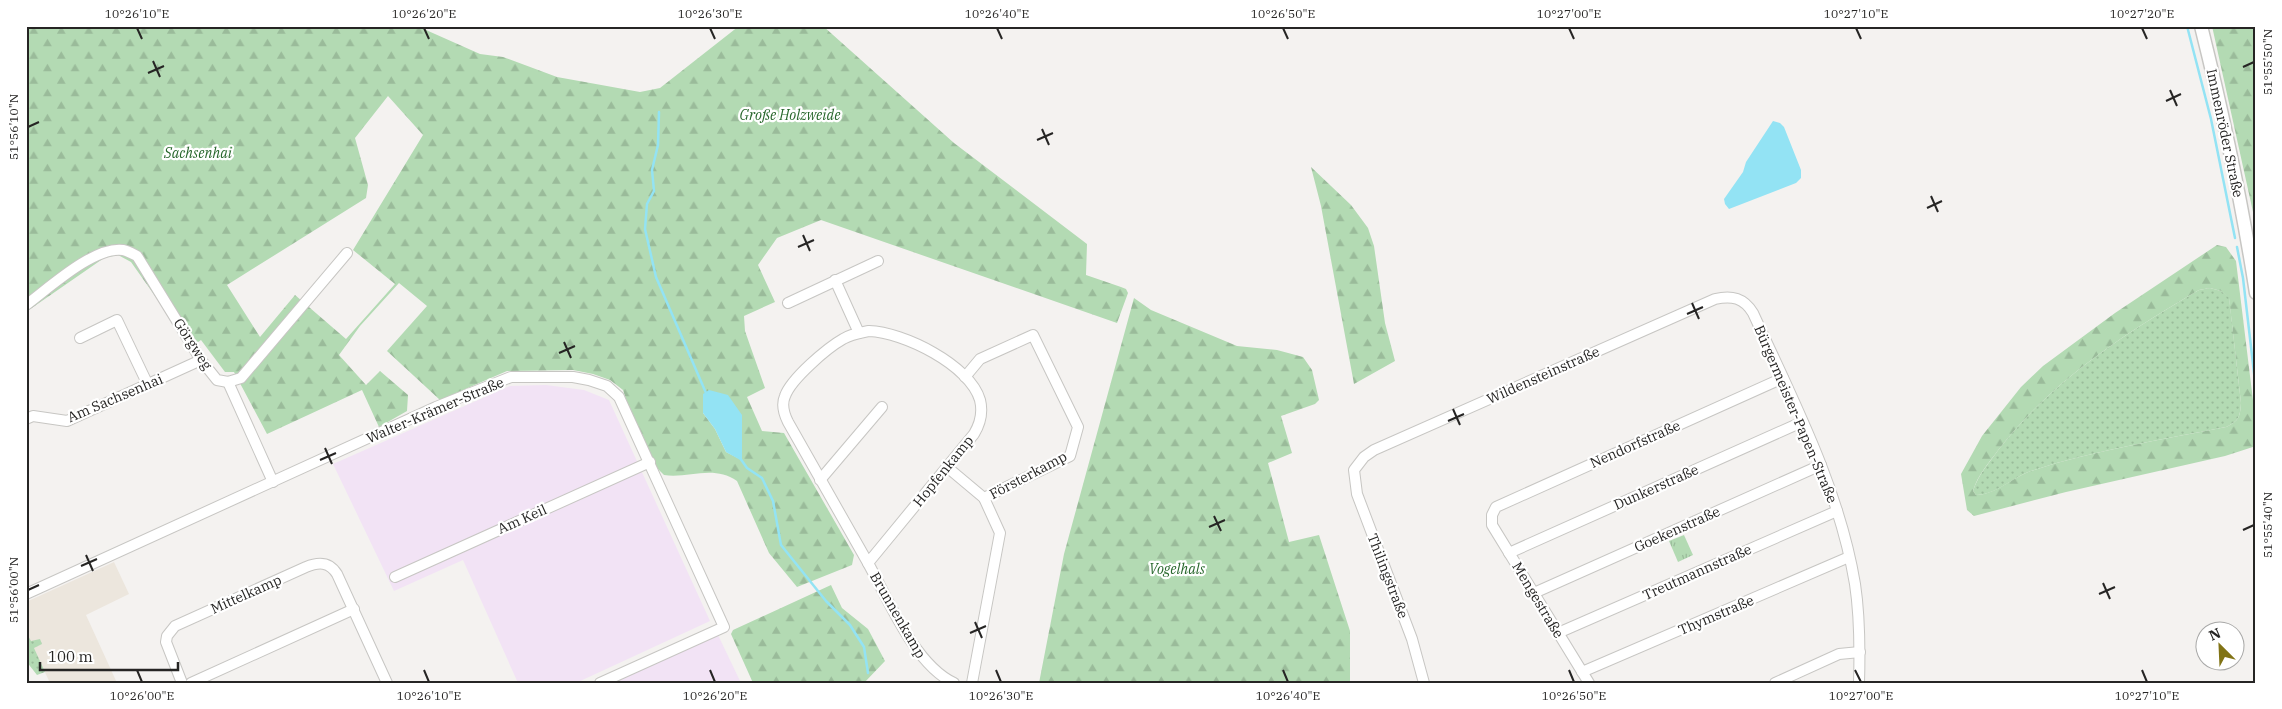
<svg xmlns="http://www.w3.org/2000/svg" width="2282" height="709" font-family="'IBM Plex Serif',serif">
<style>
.commercial{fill:#f2e3f5}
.built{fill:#ece6dd}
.grass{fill:url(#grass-dots)}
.forest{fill:url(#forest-firs);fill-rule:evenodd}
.park{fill:url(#park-tufts)}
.water{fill:#93e3f4}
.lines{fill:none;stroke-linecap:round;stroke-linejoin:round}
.stream{stroke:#93e3f4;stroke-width:2.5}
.minor-casing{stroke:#c7c6c3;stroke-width:12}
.major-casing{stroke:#c7c6c3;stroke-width:15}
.minor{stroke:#fff;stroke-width:10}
.major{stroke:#fff;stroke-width:12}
.ticks{fill:none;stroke:#262524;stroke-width:2}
.labels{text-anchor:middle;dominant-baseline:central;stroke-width:4.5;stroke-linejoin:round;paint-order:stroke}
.park-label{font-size:14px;font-style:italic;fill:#28672c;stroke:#fff}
.street-label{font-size:14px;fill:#262524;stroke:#fff}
.neatline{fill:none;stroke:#262524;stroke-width:2}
.ticks-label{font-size:12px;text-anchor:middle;fill:#262524}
</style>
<defs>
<pattern id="grass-dots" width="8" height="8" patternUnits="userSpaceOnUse" patternTransform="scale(1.25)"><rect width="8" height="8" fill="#b3dab3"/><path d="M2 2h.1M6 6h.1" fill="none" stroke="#9abb9a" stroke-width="1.8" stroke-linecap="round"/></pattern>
<pattern id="forest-firs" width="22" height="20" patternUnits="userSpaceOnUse" patternTransform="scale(1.25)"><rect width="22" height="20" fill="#b3dab3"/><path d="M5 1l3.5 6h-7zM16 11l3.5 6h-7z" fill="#9abb9a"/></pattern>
<pattern id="park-tufts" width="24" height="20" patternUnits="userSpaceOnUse" patternTransform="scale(1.25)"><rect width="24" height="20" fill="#b3dab3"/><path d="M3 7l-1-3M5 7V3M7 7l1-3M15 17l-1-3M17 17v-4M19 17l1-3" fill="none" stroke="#9abb9a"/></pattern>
</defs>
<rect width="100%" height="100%" fill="#f4f2f0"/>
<!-- commercial -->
<g class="commercial">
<path d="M546 385 584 390 609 400 710 621 576 683H518L463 560 394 591 333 464 510 386Z"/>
<path d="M718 635 741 683H613Z"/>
</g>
<!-- built -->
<path class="built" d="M114 562 129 594 86 615 117 683H50L26 632V602Z"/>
<!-- grass -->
<g class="grass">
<path d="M2210 288 2221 291 2229 297 2241 403C2240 417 2239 421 2226 427 2161 440 2094 450 2031 471 2013 477 1996 495 1976 495L1973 491C1978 475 1989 463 1999 449 2052 381 2125 333 2199 290Z"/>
<path d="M26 632 31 641 40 639 42 644 34 648 45 672 37 675 26 661Z"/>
</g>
<!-- forest -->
<g class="forest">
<path d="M26 26H417L480 54 503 57 557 77 640 92 660 88 739 26H823L954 143 1087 244 1086 275 1121 287 1126 289 1128 293 1117 323 821 220 777 238 758 265 775 302 744 316 745 331 765 388 747 397 762 431 784 433 854 555 852 565 797 587 769 553 737 481C713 464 688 479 664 475L655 466 631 414 623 390 610 380 593 374 573 370 507 371 440 400 387 351 427 306 399 283 360 326 339 355 366 385 380 371 408 395 407 411 379 427 362 390 267 434 234 372H225L201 340 191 347 131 262 118 255 104 258 26 312ZM388 96 423 135 353 250 395 284 346 339 295 295 260 337 227 285 366 198 368 185 355 138ZM703 413 742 415V460L726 452 715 429Z"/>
<path d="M2212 26H2256V231L2253 212Z"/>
<path d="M1311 167 1351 205 1368 228 1374 246 1385 323 1395 361 1354 384 1321 206Z"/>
<path d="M2217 245 2226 247 2236 261 2256 425V446L2225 456 2066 492 1974 516 1967 510 1961 474 1982 436 2021 387 2043 366 2115 313ZM2210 288 2221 291 2229 298 2241 403C2240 417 2239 421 2226 427 2161 440 2094 450 2031 471 2013 477 1995 495 1976 495L1973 491C1978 474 1989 463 1999 449 2052 381 2125 333 2199 290Z"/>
<path d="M1134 298 1151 310 1237 346 1277 350 1303 357 1312 370 1319 400 1315 404 1281 416 1292 453 1268 463 1289 542 1319 535 1350 631V683H1039L1064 554Z"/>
<path d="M831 585 842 608 868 629 885 661 864 683H753L731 634 733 630Z"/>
</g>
<!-- park -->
<path class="park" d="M1684 535 1693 555 1678 562 1669 541Z"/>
<!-- water -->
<g class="water">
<path d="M1773 121 1780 123 1784 127 1801 170V178L1796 183 1729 209 1725 204 1724 199 1743 172 1746 162Z"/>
<path d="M709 390 728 395 742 415V461L726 452 715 429 703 413V394Z"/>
</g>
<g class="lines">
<!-- stream -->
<g class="stream">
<path d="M2187 26 2211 119 2235 238"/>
<path d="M659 112 658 145 652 170 654 191 647 204 645 229 656 277 706 393"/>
<path d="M2237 247 2243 278 2256 390"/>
<path d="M740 458 747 468 762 478 773 501 781 545 826 601 850 625 864 647 868 673"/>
</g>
<defs>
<g id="minor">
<path d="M835 280 859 333"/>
<path d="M788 303 878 261"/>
<path d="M26 305C49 288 94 246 123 250 128 251 133 254 137 256L201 360 217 380 228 382 241 378 347 253"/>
<path d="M869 331C903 332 970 365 980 400 983 412 980 424 974 434L868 563 788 422C784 414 781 405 785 396 791 379 827 348 843 339 851 334 859 333 869 331Z"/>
<path d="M80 338 117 320 148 385"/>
<path d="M965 377 980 359 1033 335 1078 427 1070 456 984 498"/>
<path d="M228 382 273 482"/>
<path d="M26 419 33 416 67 421 201 360"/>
<path d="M947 467 984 498 1000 533 972 683"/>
<path d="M820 480 882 407"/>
<path d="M1509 553 1802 422"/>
<path d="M868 563C889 601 915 665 954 683"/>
<path d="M395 577 650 462"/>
<path d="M1534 593 1821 465"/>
<path d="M26 594 436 407 511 377H573L589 380 607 386 619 397 724 627 600 683"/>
<path d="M1558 633 1837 511"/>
<path d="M1582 672 1849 557"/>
<path d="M182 683 166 642 167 636 175 626 306 567C318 562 329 561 337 574L387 683"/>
<path d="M191 683 354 609"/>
<path d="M1424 683 1412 639 1357 494 1354 470 1364 457 1374 450 1715 299C1732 295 1744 298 1753 313 1793 400 1839 488 1855 584 1860 617 1860 650 1859 683"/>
<path d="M1589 683 1492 525V515L1496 507 1783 378"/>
<path d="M1775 683 1839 654 1860 652"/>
</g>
<path id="major" d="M2201 26C2223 114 2242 203 2256 293"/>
</defs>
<!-- minor casing -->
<use href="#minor" class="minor-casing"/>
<!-- major casing -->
<use href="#major" class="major-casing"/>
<!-- minor -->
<use href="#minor" class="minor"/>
<!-- major -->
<use href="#major" class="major"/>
</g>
<!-- ticks -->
<path class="ticks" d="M137 28 142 39M424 28 429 39M710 28 715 39M997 28 1002 39M1283 28 1288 39M1569 28 1574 39M1856 28 1861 39M2142 28 2147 39M153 61 160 77M2243 67 2254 62M148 73 164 66M2170 90 2177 106M2166 101 2181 94M28 127 39 122M1042 129 1049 145M1037 140 1053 133M1931 196 1938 212M1927 208 1942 201M803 235 810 251M798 247 814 240M1692 303 1699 319M1687 314 1703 307M564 342 571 358M559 353 575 346M1453 409 1460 425M1448 421 1464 414M325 448 332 464M320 460 336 453M1214 516 1221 531M1209 527 1225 520M2243 530 2254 525M86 555 93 571M81 566 97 559M2103 583 2110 599M28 590 39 585M2099 594 2115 587M975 622 982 638M970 633 986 626M137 670 142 682M424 670 429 682M710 670 715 682M996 670 1001 682M1283 670 1288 682M1569 670 1574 682M1855 670 1861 682M2142 670 2147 682"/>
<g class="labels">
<!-- park labels -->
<g class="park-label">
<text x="790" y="115">Große Holzweide</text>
<text x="198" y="153">Sachsenhai</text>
<text x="1177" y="569">Vogelhals</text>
</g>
<!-- street labels -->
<g class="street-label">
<text transform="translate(2225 133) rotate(78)">Immenröder Straße</text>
<text transform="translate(193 344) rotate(57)">Görgweg</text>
<text transform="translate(1543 375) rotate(-24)">Wildensteinstraße</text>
<text transform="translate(115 398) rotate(-23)">Am Sachsenhai</text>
<text transform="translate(435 410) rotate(-23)">Walter-Krämer-Straße</text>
<text transform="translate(1796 414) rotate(67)">Bürgermeister-Papen-Straße</text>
<text transform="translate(1635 444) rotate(-24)">Nendorfstraße</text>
<text transform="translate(943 471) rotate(-51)">Hopfenkamp</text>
<text transform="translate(1028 475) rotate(-28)">Försterkamp</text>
<text transform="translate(1656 487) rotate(-24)">Dunkerstraße</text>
<text transform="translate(522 519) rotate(-24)">Am Keil</text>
<text transform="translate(1677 529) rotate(-24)">Goekenstraße</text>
<text transform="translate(1697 572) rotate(-24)">Treutmannstraße</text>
<text transform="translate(1388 576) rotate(69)">Thilingstraße</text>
<text transform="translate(246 594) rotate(-24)">Mittelkamp</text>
<text transform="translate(1538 600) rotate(59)">Mengestraße</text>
<text transform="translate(898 615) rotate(60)">Brunnenkamp</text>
<text transform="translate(1716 615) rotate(-23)">Thymstraße</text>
</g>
</g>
<!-- border -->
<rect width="2282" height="709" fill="none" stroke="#ffffff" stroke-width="55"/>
<!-- north arrow -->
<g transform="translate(2220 646) rotate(336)"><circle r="24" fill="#ffffff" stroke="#a8a8a7"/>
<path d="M0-4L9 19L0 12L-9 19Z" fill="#817315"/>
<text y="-8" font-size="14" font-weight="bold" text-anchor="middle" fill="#262524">N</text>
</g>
<!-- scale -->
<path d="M40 662v8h138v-8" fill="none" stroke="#262524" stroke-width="2.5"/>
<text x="48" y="662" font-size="15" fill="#262524" stroke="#ffffff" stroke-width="4" paint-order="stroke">100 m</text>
<rect x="28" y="28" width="2226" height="654" class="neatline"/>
<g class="ticks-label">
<text x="137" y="18">10°26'10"E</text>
<text x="424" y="18">10°26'20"E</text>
<text x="710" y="18">10°26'30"E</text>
<text x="997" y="18">10°26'40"E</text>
<text x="1283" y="18">10°26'50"E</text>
<text x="1569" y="18">10°27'00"E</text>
<text x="1856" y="18">10°27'10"E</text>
<text x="2142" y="18">10°27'20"E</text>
<text transform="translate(2268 62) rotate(-90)" y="4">51°55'50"N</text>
<text transform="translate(14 127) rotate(-90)" y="4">51°56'10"N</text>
<text transform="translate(2268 525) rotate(-90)" y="4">51°55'40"N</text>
<text transform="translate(14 590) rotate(-90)" y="4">51°56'00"N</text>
<text x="142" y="700">10°26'00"E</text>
<text x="429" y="700">10°26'10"E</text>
<text x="715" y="700">10°26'20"E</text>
<text x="1001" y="700">10°26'30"E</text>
<text x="1288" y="700">10°26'40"E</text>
<text x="1574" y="700">10°26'50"E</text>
<text x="1861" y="700">10°27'00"E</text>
<text x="2147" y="700">10°27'10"E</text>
</g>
</svg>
